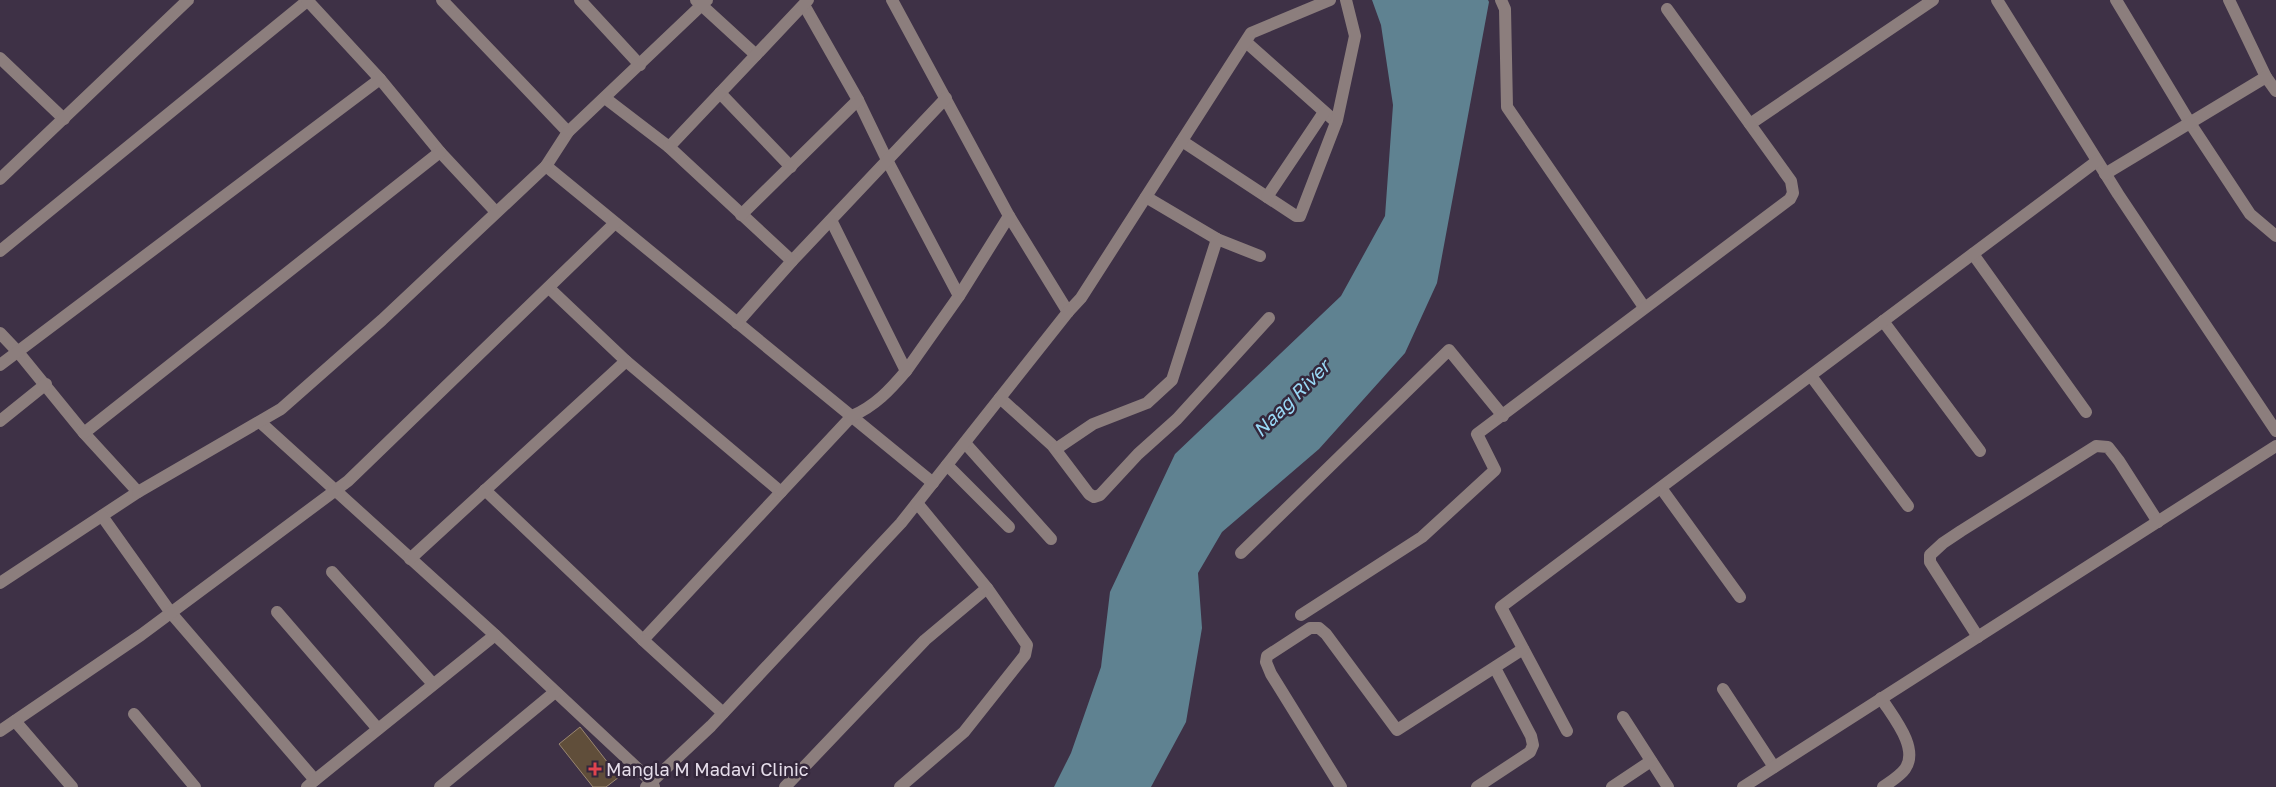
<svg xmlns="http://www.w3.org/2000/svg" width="2276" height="787" font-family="'Golos Text',sans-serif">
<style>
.water{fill:#5f8291}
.building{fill:#604e3a;stroke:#9a8771}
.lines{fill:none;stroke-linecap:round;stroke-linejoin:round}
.minor{stroke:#8c7e7d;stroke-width:12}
.health-dot{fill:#e0444e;stroke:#34273b;stroke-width:2}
.labels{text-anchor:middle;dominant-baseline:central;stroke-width:5;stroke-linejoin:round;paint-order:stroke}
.poi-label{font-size:18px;fill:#e5ddea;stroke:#34273b;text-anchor:start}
.water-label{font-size:19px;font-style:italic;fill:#99d8f5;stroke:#34273b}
</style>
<rect width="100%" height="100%" fill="#3e3146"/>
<!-- water -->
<path class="water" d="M1372 0H1488L1489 2 1437 283 1405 353 1319 449 1222 532 1198 573 1202 628 1186 722 1151 787H1054L1071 753 1101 667 1110 592 1175 454 1341 296 1385 216 1393 105 1381 25Z"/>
<!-- building -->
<path class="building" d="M580 727 619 777 606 787H593L559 744Z"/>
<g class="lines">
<!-- minor -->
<g class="minor">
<path d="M442 0 568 132 546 166 933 483"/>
<path d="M580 0 640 65"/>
<path d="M696 0 756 55"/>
<path d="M892 0 1009 216 1068 312"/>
<path d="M1501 0 1505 9 1507 107 1644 307"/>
<path d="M1997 0 2118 194 2276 431"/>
<path d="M2116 0 2190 123 2250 214 2276 236"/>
<path d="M2229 0 2266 77"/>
<path d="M804 5 858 100 887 160 959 296"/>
<path d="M1246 42 1336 122"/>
<path d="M0 58 64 119"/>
<path d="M380 79 440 152 496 212"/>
<path d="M720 93 791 167"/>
<path d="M605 98 669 147 808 0"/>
<path d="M1750 124 1933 0"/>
<path d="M568 132 707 0"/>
<path d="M1182 141 1296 216H1300L1337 120 1355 36 1346 0"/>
<path d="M669 147 792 261 946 98"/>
<path d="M2105 174 2266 77 2276 91"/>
<path d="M0 179 188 0"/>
<path d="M1146 197 1217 239 1260 256"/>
<path d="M1267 197 1324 112"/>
<path d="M741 215 858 100"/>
<path d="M0 251 307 1"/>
<path d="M1973 254 2086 412"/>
<path d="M1883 321 1980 451"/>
<path d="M737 323 792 261"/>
<path d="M0 333 18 352 84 433 138 492 0 583"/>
<path d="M0 365 380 79 307 0"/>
<path d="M906 371 959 296 1009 216"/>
<path d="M1811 376 1908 506"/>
<path d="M1000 398 1052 445 1089 494 1094 497 1100 495 1138 454 1177 419 1269 318"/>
<path d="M0 421 46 384"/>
<path d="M260 422 495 635 652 782 654 787"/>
<path d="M84 433 440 152"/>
<path d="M965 443 1051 539"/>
<path d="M1056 449 1093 424 1147 403 1172 380 1217 239"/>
<path d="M947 465 1009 527"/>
<path d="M1661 488 1740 597"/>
<path d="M485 490 643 640 781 492 626 361"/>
<path d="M138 492 281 409 382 320 546 166"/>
<path d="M781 492 852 416C875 406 890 390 906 371L831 220"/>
<path d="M102 516 171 613 315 780 307 787"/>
<path d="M1241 553 1449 350 1503 416"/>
<path d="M410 559 626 361 549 288"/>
<path d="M332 572 433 684"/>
<path d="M277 612 378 729"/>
<path d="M1301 615 1422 537 1495 470 1477 434 1790 199 1793 193 1791 181 1667 9"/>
<path d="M1978 637 1930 562V555L1943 543 1961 531 2096 446 2108 447 2119 461 2158 522"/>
<path d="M643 640 723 713"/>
<path d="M1723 689 1774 767"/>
<path d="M1881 698C1892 716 1920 748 1905 769 1900 776 1890 782 1883 787"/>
<path d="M134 714 195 787"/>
<path d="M1623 717 1668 787"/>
<path d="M15 721 72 787"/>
<path d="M0 731 141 635 348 481 615 223"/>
<path d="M1567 731 1501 607 2097 161"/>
<path d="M315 780 495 635"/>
<path d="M440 787 555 692"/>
<path d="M646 787 711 726 901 523 1068 312 1081 298 1251 33 1330 0"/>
<path d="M785 787 925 640 987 588"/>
<path d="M900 787 964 732 1025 655 1027 645 987 588 917 503"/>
<path d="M1341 787 1271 674 1266 662 1267 656 1310 628H1319L1326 634 1397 730 1523 649"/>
<path d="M1477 787 1530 752 1533 745 1531 736 1495 668"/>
<path d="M1612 787 1651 761"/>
<path d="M1743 787 2276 446"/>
</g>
</g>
<!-- markers -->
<path class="health-dot" d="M592.5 761.5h5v5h5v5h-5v5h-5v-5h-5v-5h5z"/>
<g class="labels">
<!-- poi labels -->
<g class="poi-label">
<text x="606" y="769">Mangla M Madavi Clinic</text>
</g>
<!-- water labels -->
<g class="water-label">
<text transform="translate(1291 398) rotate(-45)">Naag River</text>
</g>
</g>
</svg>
